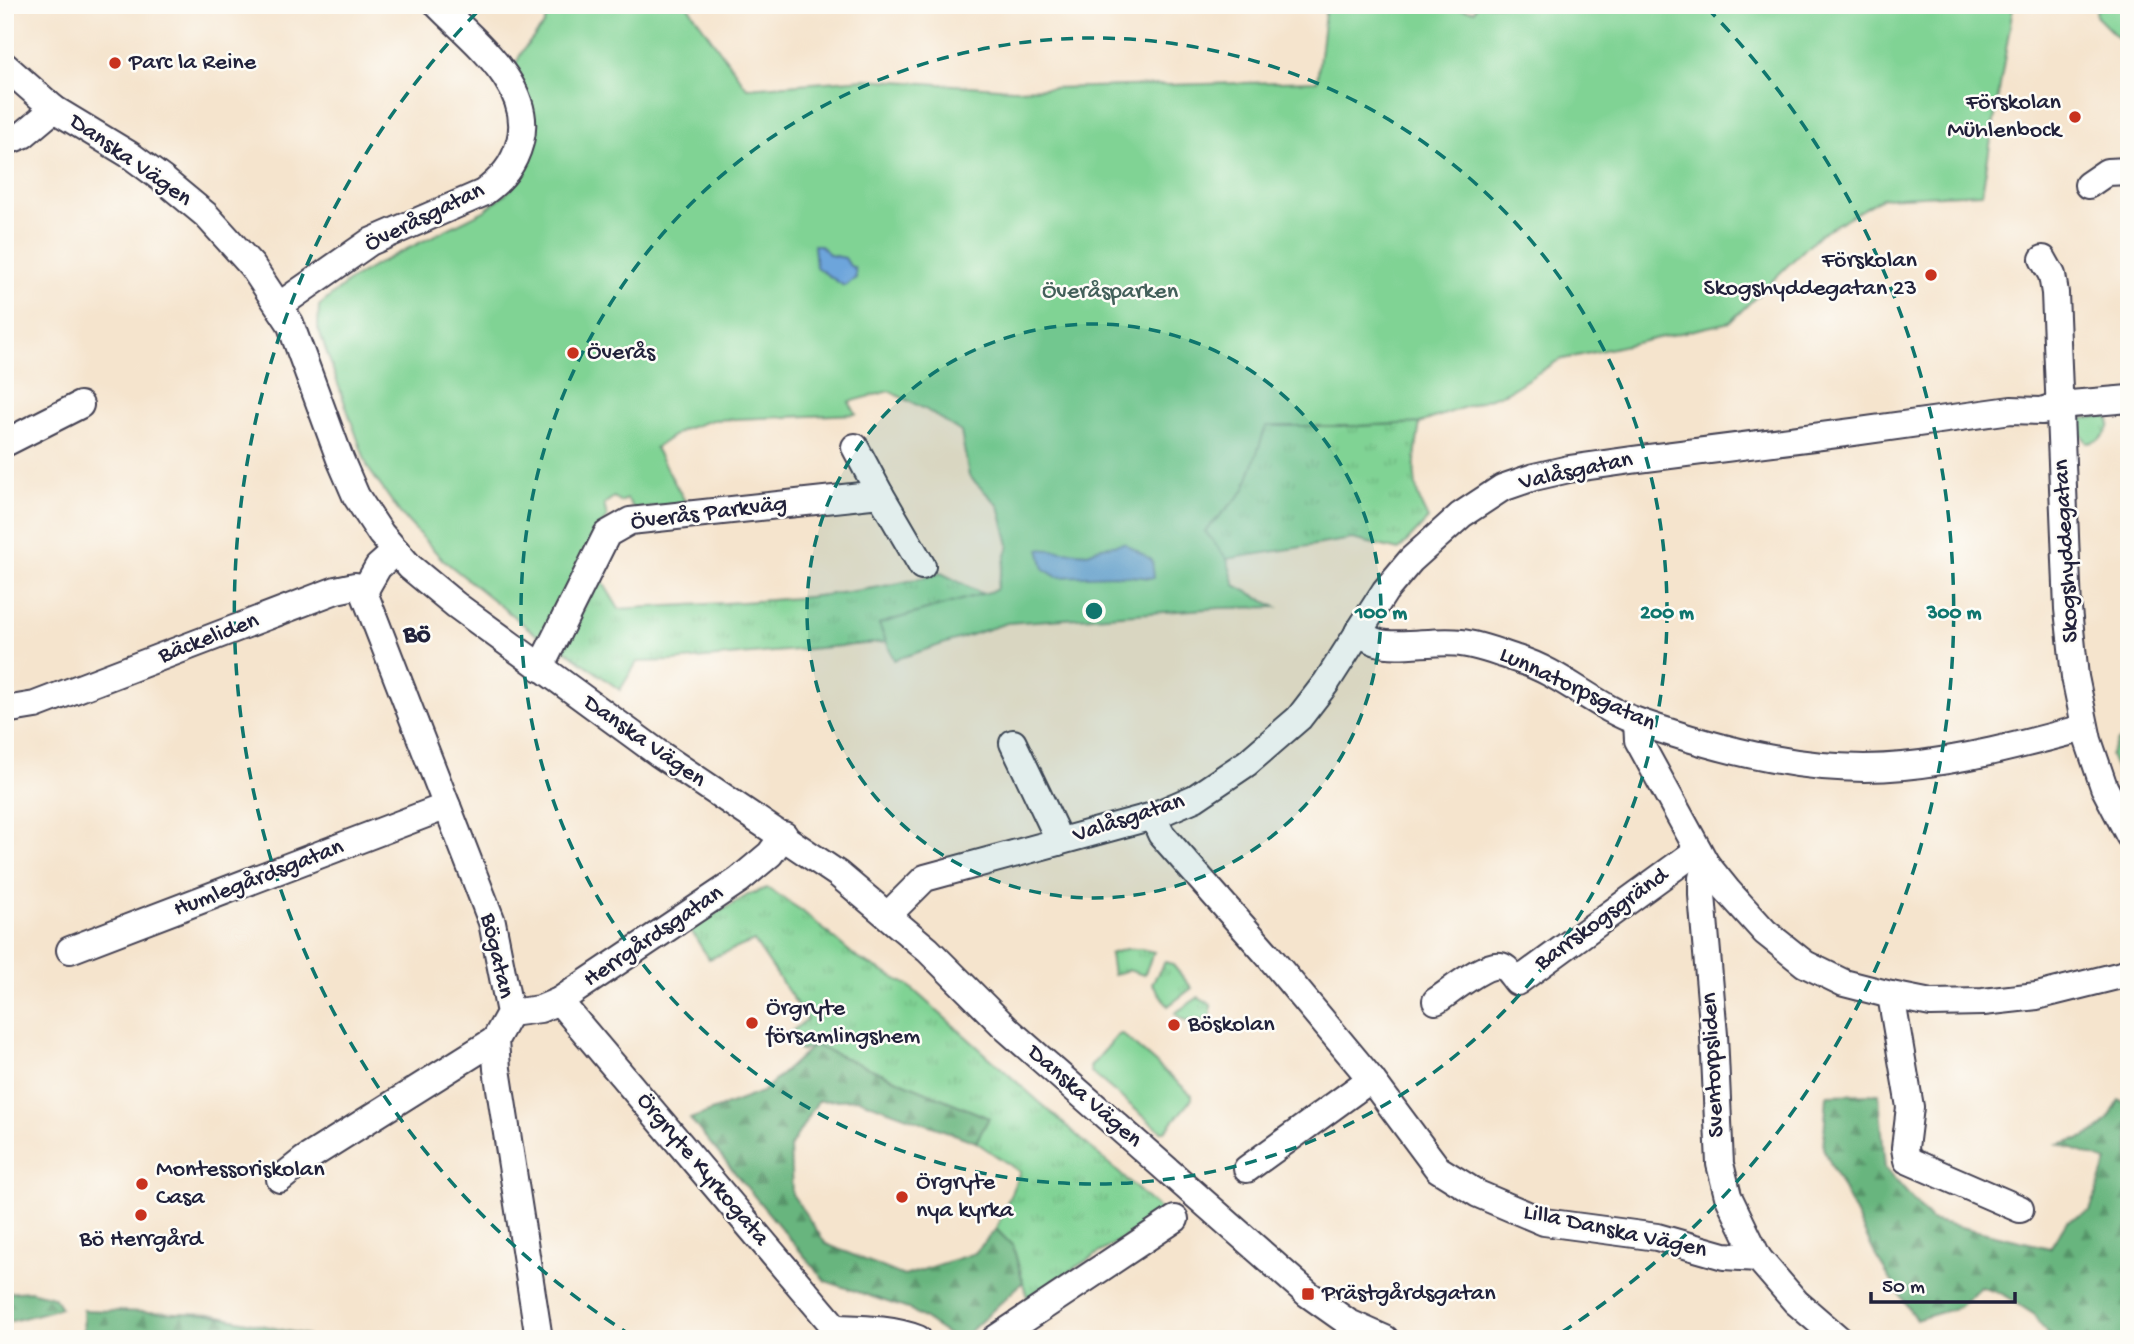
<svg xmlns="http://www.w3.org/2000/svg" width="2134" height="1344" font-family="'Gochi Hand',sans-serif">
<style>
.grass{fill:url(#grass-tufts);stroke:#517a68;stroke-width:2}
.forest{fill:url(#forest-firs);stroke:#456c5c;stroke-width:2}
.park{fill:#80d394;stroke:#517a68;stroke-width:2;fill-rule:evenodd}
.water{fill:#6da5db;stroke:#48648b;stroke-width:2}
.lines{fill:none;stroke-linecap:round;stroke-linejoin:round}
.minor-casing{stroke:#423f51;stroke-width:30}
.minor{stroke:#fff;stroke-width:26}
.ring{fill:none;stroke:#0f766e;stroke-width:3.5;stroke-dasharray:12 9}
.poi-dot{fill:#c8321e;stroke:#fdfcf7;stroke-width:2.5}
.labels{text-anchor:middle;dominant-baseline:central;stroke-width:5;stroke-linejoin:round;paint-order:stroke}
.poi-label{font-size:24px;fill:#22223b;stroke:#fdfcf7;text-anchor:start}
.street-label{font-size:24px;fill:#22223b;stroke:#fdfcf7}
.park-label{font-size:24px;fill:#43605a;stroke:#fdfcf7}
.neighbourhood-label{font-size:26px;font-weight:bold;fill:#22223b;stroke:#fdfcf7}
.centre{fill:#0f766e;stroke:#fdfcf7;stroke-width:3.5}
.ring-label{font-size:21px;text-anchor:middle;font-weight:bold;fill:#0f766e;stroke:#fdfcf7;stroke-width:5;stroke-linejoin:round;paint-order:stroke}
</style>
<defs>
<pattern id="grass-tufts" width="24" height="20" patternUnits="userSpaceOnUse" patternTransform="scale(1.75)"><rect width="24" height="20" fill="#80d394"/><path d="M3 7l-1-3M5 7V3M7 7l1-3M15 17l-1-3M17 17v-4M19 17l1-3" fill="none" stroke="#6eb580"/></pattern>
<pattern id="forest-firs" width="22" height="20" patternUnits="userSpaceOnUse" patternTransform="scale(1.75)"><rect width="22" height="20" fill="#68b57e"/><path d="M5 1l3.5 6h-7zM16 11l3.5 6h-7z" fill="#559368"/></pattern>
</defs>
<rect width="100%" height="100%" fill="#fdfcf7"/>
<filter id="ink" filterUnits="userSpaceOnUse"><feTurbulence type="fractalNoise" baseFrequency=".0143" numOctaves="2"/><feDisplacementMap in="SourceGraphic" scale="14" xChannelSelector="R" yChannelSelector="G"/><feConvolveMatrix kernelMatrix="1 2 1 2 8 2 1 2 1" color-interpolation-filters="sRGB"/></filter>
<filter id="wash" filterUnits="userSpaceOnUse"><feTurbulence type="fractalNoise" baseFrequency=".00686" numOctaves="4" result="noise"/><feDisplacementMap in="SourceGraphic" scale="28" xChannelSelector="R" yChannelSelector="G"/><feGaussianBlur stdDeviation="1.57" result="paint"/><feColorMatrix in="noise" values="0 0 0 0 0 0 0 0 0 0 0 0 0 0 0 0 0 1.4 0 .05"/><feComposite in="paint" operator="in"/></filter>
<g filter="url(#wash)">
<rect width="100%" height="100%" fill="#f5e4cd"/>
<!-- grass -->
<g class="grass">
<path d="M2108 416C2114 430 2101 442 2087 443L2076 426 2079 419Z"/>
<path d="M1420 423C1414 460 1409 485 1428 519L1399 550 1352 539 1227 559 1205 531 1244 491 1266 426H1354Z"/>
<path d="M941 573 983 594 879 624 886 642 672 661 637 662 620 690 564 649 599 576 619 609C725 602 838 602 941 573Z"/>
<path d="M2129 737V803L2110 755 2117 741Z"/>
<path d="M767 888 801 910 857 958 908 985 1164 1213 1027 1297 1013 1247 996 1229 1020 1172 976 1142 988 1118 814 1045 800 1051 786 1036 807 1019 754 941 709 959 690 929 750 894Z"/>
<path d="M1125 949H1141L1154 952 1144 975 1128 970 1113 975 1110 954Z"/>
<path d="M1165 962 1172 964 1192 988 1168 1006 1152 983Z"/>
<path d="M1199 997 1211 1005V1017C1198 1023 1185 1025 1175 1013Z"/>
</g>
<!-- forest -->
<g class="forest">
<path d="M814 1045 989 1118 976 1142 858 1099 818 1101 790 1147 792 1194 826 1244 904 1276 975 1253 996 1229 1013 1246 1023 1282 962 1339H955L911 1310 825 1281 690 1119 762 1092Z"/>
<path d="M1879 1094 1885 1168 1931 1220 2050 1248 2067 1221 2090 1211 2107 1161 2058 1144C2094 1135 2102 1135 2119 1100L2129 1104V1339H2050L2035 1315 2002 1294 1980 1287 1959 1307 1916 1320 1877 1258 1823 1148 1827 1095Z"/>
<path d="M30 1291 54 1297 61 1308 5 1323V1293Z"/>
<path d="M83 1310 210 1314 307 1335 308 1339H84Z"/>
</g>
<!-- park -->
<g class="park">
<path d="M551 5H687L747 88 865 79 1013 89 1317 81 1326 5H1436L1474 11 1477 5H2010L2013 8 1982 193 1882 198 1820 234 1730 322 1559 360 1507 392 1420 423 1354 426H1266L1244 491 1205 531 1227 559 1235 585 1276 607 1220 608 1007 623 894 660 879 624 996 590 1009 545 999 506 969 476 961 432 925 409 889 391 849 402 856 414 712 420 682 430 655 448 686 503 635 510 627 499 620 502 614 497 604 504 607 517 594 537 546 639 538 636 442 559 400 513 368 468 318 328 319 306 349 281 381 262 484 211 511 189 521 170 508 78 523 50 544 25ZM1039 550 1089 553 1153 578 1115 575Z"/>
<path d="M2097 5H2129V57L2120 40 2096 16Z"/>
<path d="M1122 1034 1192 1095V1099L1165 1131H1161L1091 1072 1090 1067 1118 1035Z"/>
</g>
<!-- water -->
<g class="water">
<path d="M814 245H820L830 255 845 258 850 266 855 268 856 278 844 286 816 267Z"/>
<path d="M1124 543 1152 560 1154 578 1115 575 1057 577 1044 569 1039 549 1088 553 1102 547Z"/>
</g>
</g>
<g filter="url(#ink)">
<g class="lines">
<defs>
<g id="minor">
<path d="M5 66 54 109 130 155 165 181 206 215 252 266 290 323 340 459 356 496 381 534 410 567 456 605 658 753 838 874 928 950 1007 1029 1308 1294 1349 1323 1385 1339"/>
<path d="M5 142 23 135 54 109"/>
<path d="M2088 185 2107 172 2129 171"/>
<path d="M2043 259 2052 275 2055 293 2068 609 2075 677 2088 740 2104 787 2129 835"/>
<path d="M280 305 370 242 483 193C502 179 514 165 520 142 535 86 472 40 438 5"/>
<path d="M5 443 80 405"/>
<path d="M855 447 880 494"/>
<path d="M366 588 365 595 492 922 510 1013 495 1040 497 1069 539 1339"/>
<path d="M1358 632C1364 635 1370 640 1377 642 1398 649 1436 639 1461 643 1480 645 1499 653 1517 659 1561 672 1595 707 1639 722 1722 751 1814 775 1903 766 1965 760 2024 744 2084 728"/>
<path d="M540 668 607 534 630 521 880 494 922 566"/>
<path d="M5 710 35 705 336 590 355 586 366 588 378 567 396 551"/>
<path d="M1637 722 1638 740 1706 864 1727 890 1765 932 1805 964 1844 983 1891 995 1931 1003 1983 1002 2037 996 2129 973"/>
<path d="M1013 743 1054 829 1058 842"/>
<path d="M1153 816 1161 834 1267 954 1371 1079 1438 1169 1478 1194 1544 1222 1657 1237 1724 1256 1758 1258 1796 1302 1839 1339"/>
<path d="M1706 864 1702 878V895L1714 1035 1720 1164 1728 1196 1758 1258"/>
<path d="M888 915 925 878 1153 816 1195 798 1247 763 1299 718 1326 683 1385 591 1411 560 1461 515 1502 488 1534 477 1569 469 1632 460 1853 432 2011 410 2042 411 2059 405 2129 399"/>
<path d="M70 950 447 806"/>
<path d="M1891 995 1910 1107 1905 1148 1907 1160 2020 1209"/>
<path d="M559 1001 845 1339"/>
<path d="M1436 1001C1450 992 1485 962 1501 966 1508 968 1512 976 1517 982L1698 850"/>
<path d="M510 1013 540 1009 559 1001 739 880 770 854 784 835"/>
<path d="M1247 1169 1371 1079"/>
<path d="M280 1179 304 1160 495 1040"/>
<path d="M837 1328C865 1329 892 1329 918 1339"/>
<path d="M995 1339 1175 1219"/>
</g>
</defs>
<!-- minor casing -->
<use href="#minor" class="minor-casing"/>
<!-- minor -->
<use href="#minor" class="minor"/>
</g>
</g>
<!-- distance rings -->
<circle cx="1094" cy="611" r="287" fill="#0f766e" fill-opacity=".12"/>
<g class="ring">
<circle cx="1094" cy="611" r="287"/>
<circle cx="1094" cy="611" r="573"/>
<path d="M632 1336A860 860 0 0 1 481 8M1707 8A860 860 0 0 1 1556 1336"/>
</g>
<!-- markers -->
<g class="poi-dot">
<circle cx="115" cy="63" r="7"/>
<circle cx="2075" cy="117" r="7"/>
<circle cx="1931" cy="275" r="7"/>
<circle cx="573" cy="353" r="7"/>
<circle cx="752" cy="1023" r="7"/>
<circle cx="1174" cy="1025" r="7"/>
<circle cx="142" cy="1184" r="7"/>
<circle cx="902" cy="1197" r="7"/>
<circle cx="141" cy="1215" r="7"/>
<rect x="1301" y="1287" width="14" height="14" rx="3.5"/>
</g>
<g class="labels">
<!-- poi labels -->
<g class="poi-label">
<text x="129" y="63">Parc la Reine</text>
<text x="2061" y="103" text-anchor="end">Förskolan<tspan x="2061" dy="28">Mühlenbock</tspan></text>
<text x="1917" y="261" text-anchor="end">Förskolan<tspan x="1917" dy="28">Skogshyddegatan 23</tspan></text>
<text x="587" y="353">Överås</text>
<text x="766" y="1009">Örgryte<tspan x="766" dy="28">församlingshem</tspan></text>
<text x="1188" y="1025">Böskolan</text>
<text x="156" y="1170">Montessoriskolan<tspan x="156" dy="28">Casa</tspan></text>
<text x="916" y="1183">Örgryte<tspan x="916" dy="28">nya kyrka</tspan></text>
<text x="141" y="1240" text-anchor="middle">Bö Herrgård</text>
<text x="1322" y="1294">Prästgårdsgatan</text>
</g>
<!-- street labels -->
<g class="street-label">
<text transform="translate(130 161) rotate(35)">Danska Vägen</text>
<text transform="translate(425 218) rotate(-26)">Överåsgatan</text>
<text transform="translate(1576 472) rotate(-12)">Valåsgatan</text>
<text transform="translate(709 514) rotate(-7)">Överås Parkväg</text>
<text transform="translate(2067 551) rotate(-93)">Skogshyddegatan</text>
<text transform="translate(209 639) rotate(-21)">Bäckeliden</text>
<text transform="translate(1577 690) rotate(25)">Lunnatorpsgatan</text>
<text transform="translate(644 742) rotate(35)">Danska Vägen</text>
<text transform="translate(1129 819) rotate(-18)">Valåsgatan</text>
<text transform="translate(259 879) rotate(-21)">Humlegårdsgatan</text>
<text transform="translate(1602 920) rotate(-36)">Barrskogsgränd</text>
<text transform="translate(654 937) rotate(-34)">Herrgårdsgatan</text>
<text transform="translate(496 956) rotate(77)">Bögatan</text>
<text transform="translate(1714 1065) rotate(-93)">Sventorpsliden</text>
<text transform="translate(1084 1097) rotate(41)">Danska Vägen</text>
<text transform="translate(702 1170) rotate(50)">Örgryte Kyrkogata</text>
<text transform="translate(1615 1232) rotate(12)">Lilla Danska Vägen</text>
</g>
<!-- park labels -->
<g class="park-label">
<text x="1110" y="292">Överåsparken</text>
</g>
<!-- neighbourhood labels -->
<g class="neighbourhood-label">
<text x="417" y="636">Bö</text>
</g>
</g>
<circle cx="1094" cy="611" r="10" class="centre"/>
<g class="ring-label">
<text x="1381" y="618">100 m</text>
<text x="1667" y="618">200 m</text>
<text x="1954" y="618">300 m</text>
</g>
<!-- margin -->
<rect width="2134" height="1344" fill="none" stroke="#fdfcf7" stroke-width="28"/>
<!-- scale -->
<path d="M1871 1292v10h144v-10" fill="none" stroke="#22223b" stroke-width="3.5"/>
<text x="1882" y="1292" font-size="21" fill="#22223b" stroke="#fdfcf7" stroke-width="5" paint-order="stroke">50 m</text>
</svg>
